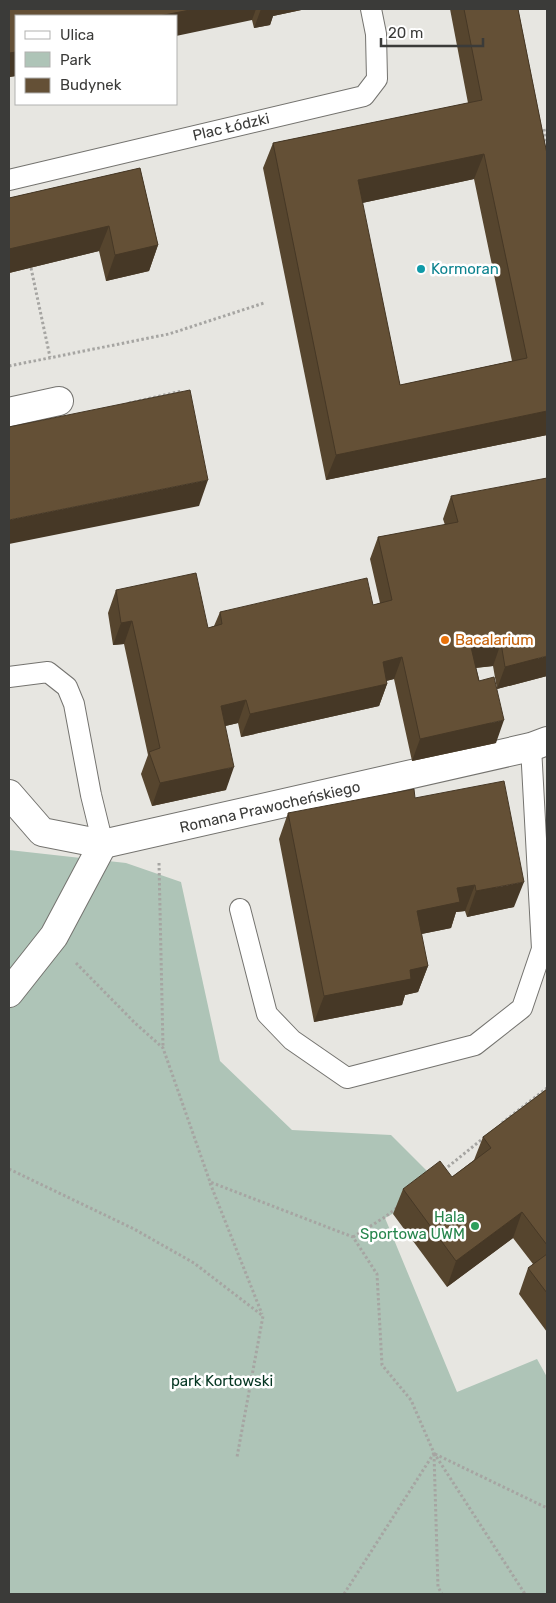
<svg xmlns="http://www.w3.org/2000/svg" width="556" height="1603" font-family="Rubik,sans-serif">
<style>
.green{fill:#aec4b7}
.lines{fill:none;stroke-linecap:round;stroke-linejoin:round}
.lane-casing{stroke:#74736f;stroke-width:22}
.street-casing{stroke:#74736f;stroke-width:30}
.path{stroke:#a6a5a2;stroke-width:3;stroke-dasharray:2.5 2.5;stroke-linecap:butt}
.lane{stroke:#fff;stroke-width:20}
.street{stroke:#fff;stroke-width:28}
.wall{fill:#56452e;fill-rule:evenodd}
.shaded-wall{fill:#463826}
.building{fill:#645036;stroke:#463826;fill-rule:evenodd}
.culture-dot{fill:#0f9aa8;stroke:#fff;stroke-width:2}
.food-dot{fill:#e8710a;stroke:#fff;stroke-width:2}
.leisure-dot{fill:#2e9e5b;stroke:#fff;stroke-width:2}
.labels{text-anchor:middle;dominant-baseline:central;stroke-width:5;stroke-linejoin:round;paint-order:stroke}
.street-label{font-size:15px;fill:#3b3b39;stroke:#fff}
.culture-label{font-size:15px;fill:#0d838f;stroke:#fff;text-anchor:start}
.food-label{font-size:15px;fill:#c56008;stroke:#fff;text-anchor:start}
.leisure-label{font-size:15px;fill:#27864d;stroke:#fff;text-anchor:end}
.park-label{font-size:15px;fill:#053622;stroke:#fff}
</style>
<rect width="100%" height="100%" fill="#e7e6e1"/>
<!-- green -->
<path class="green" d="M9 850 126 863 181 882 220 1061 292 1130 391 1135 442 1186 385 1218 457 1392 537 1359 547 1377V1594H9Z"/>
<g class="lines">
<defs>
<g id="lane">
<path d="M9 180 364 96 377 79 376 34 371 9"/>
<path d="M9 677 48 672 67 687 74 704 91 795 103 844"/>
<path d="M240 909 267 1014 292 1040 347 1078 475 1045 522 1008 542 949 531 747"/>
</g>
<g id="street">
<path d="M9 412 59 401"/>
<path d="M9 794 42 832 103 844 531 747 547 741"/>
<path d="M9 993 54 936 103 844"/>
</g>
</defs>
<!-- lane casing -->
<use href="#lane" class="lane-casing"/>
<!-- street casing -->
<use href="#street" class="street-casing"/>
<!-- path -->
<g class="path">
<path d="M544 129 547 144"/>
<path d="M31 268 50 357"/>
<path d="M9 366 169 334 264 303"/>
<path d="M129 403 182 391"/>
<path d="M159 863 163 1047"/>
<path d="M76 963 135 1023 163 1048 210 1182 353 1237 377 1274 382 1365 411 1400 434 1453 525 1594"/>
<path d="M502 1123 547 1088"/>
<path d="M9 1169 134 1229 194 1263 263 1316 237 1457"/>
<path d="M444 1170 486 1136"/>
<path d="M210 1183 262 1314"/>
<path d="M353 1237 385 1217 398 1207"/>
<path d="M434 1454 438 1587 442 1594"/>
<path d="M435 1454 547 1508"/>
<path d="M344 1594 434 1453"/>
</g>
<!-- lane -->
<use href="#lane" class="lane"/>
<!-- street -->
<use href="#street" class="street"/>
</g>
<!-- wall -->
<g class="wall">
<path d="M9 9H306L273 16 270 25 254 28 252 20 16 16V76L9 77Z"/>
<path d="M450 9H518L547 154V435L326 480 263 168 273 143 468 103ZM474 179 512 361 400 385 362 203Z"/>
<path d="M140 168 158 245 149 271 106 281 99 251 9 273V198Z"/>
<path d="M451 496 547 676 497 689 493 666 476 668 496 743 412 761 394 679 386 681 387 684 379 706 241 737 238 723 225 726 226 790 152 806 141 774 148 755 124 644 113 645 108 613 116 590 208 628 214 626 220 612 373 605 380 603 370 559 378 537 445 525 443 519Z"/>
<path d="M415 798 514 907 467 917 465 911 456 912 451 928 421 934 428 966 418 992 405 995 402 1005 314 1022 279 839 288 813Z"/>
<path d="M547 1089V1332L519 1294 528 1268 533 1264 513 1238 447 1287 393 1214 403 1189 452 1177 474 1160 483 1137Z"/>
</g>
<!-- shaded-wall -->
<g class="shaded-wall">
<path d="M195 9H256L252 20 176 36V16H159Z"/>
<path d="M261 9H306L273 16 270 25 254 28Z"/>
<path d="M16 52V76L9 77V53Z"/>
<path d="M484 154 474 179 348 206 358 180Z"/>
<path d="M109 226 99 251 9 273V249Z"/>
<path d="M158 245 149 271 106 281 115 255Z"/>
<path d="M547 411V435L326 480 336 455Z"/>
<path d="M208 480 199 506 9 544V520Z"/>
<path d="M132 621 124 644 113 645 121 623Z"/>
<path d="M501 643 493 666 463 669 471 647Z"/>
<path d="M547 656V676L497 689 505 667Z"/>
<path d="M402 657 394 679 374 684 383 662Z"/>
<path d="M387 684 379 706 241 737 250 714Z"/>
<path d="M246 700 238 723 213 729 221 706Z"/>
<path d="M504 720 496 743 412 761 420 739Z"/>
<path d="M234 767 226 790 152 806 160 783Z"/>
<path d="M524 882 514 907 467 917 476 891Z"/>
<path d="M475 885 465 911 456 912 451 928 407 937 417 911 457 888Z"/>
<path d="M428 966 418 992 405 995 402 1005 314 1022 324 996 410 970Z"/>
<path d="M522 1212 513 1238 447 1287 456 1261Z"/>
</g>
<!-- building -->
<g class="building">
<path d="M9 9H195L159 16H16V52L9 53Z"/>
<path d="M464 9H518L547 154V411L336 455 273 143 482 100ZM484 154 527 358 400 385 358 180Z"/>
<path d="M140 168 158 245 115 255 109 226 9 249V198Z"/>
<path d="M190 390 208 480 9 520V427Z"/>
<path d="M547 478V656L505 667 501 643 471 647 479 681 494 677 504 720 420 739 402 657 383 662 387 684 250 714 246 700 221 706 234 767 160 783 149 752 160 748 132 621 121 623 116 590 196 573 208 628 222 624 220 612 367 578 373 605 392 600 378 537 458 522 451 496Z"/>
<path d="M504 781 524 882 476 891 475 885 457 888 460 902 417 911 428 966 410 970 411 979 324 996 288 813 414 789 415 798Z"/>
<path d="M547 1089V1245L522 1212 456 1261 403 1189 440 1161 452 1177 491 1148 483 1137Z"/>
<path d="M547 1254V1293L528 1268Z"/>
</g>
<!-- markers -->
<circle class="culture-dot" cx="421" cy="269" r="5"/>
<circle class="food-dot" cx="445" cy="640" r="5"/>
<circle class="leisure-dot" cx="475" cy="1226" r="5"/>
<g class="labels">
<!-- street labels -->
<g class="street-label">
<text transform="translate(231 127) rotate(-13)">Plac Łódzki</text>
<text transform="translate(270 807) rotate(-13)">Romana Prawocheńskiego</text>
</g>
<!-- culture labels -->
<g class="culture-label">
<text x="431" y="269">Kormoran</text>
</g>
<!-- food labels -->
<g class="food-label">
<text x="455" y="640">Bacalarium</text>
</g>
<!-- leisure labels -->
<g class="leisure-label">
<text x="465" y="1217">Hala<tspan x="465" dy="17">Sportowa UWM</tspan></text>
</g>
<!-- park labels -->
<g class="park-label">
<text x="222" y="1381">park Kortowski</text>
</g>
</g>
<!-- border -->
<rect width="556" height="1603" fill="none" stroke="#3b3b39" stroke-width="20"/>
<!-- legend -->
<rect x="15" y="15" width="162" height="90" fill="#ffffff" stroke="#b1b1b0"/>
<rect x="25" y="31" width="25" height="8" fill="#ffffff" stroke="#b1b1b0"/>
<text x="60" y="40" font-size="15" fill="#3b3b39">Ulica</text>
<rect x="25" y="52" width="25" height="15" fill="#aec4b7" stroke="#b1b1b0"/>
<text x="60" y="65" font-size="15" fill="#3b3b39">Park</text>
<rect x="25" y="78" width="25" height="15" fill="#645036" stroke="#b1b1b0"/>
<text x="60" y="90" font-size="15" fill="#3b3b39">Budynek</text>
<!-- scale -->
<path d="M381 38v8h102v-8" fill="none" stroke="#3b3b39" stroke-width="2.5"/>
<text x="388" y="38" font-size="15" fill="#3b3b39" stroke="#ffffff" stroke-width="4" paint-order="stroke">20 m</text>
</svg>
